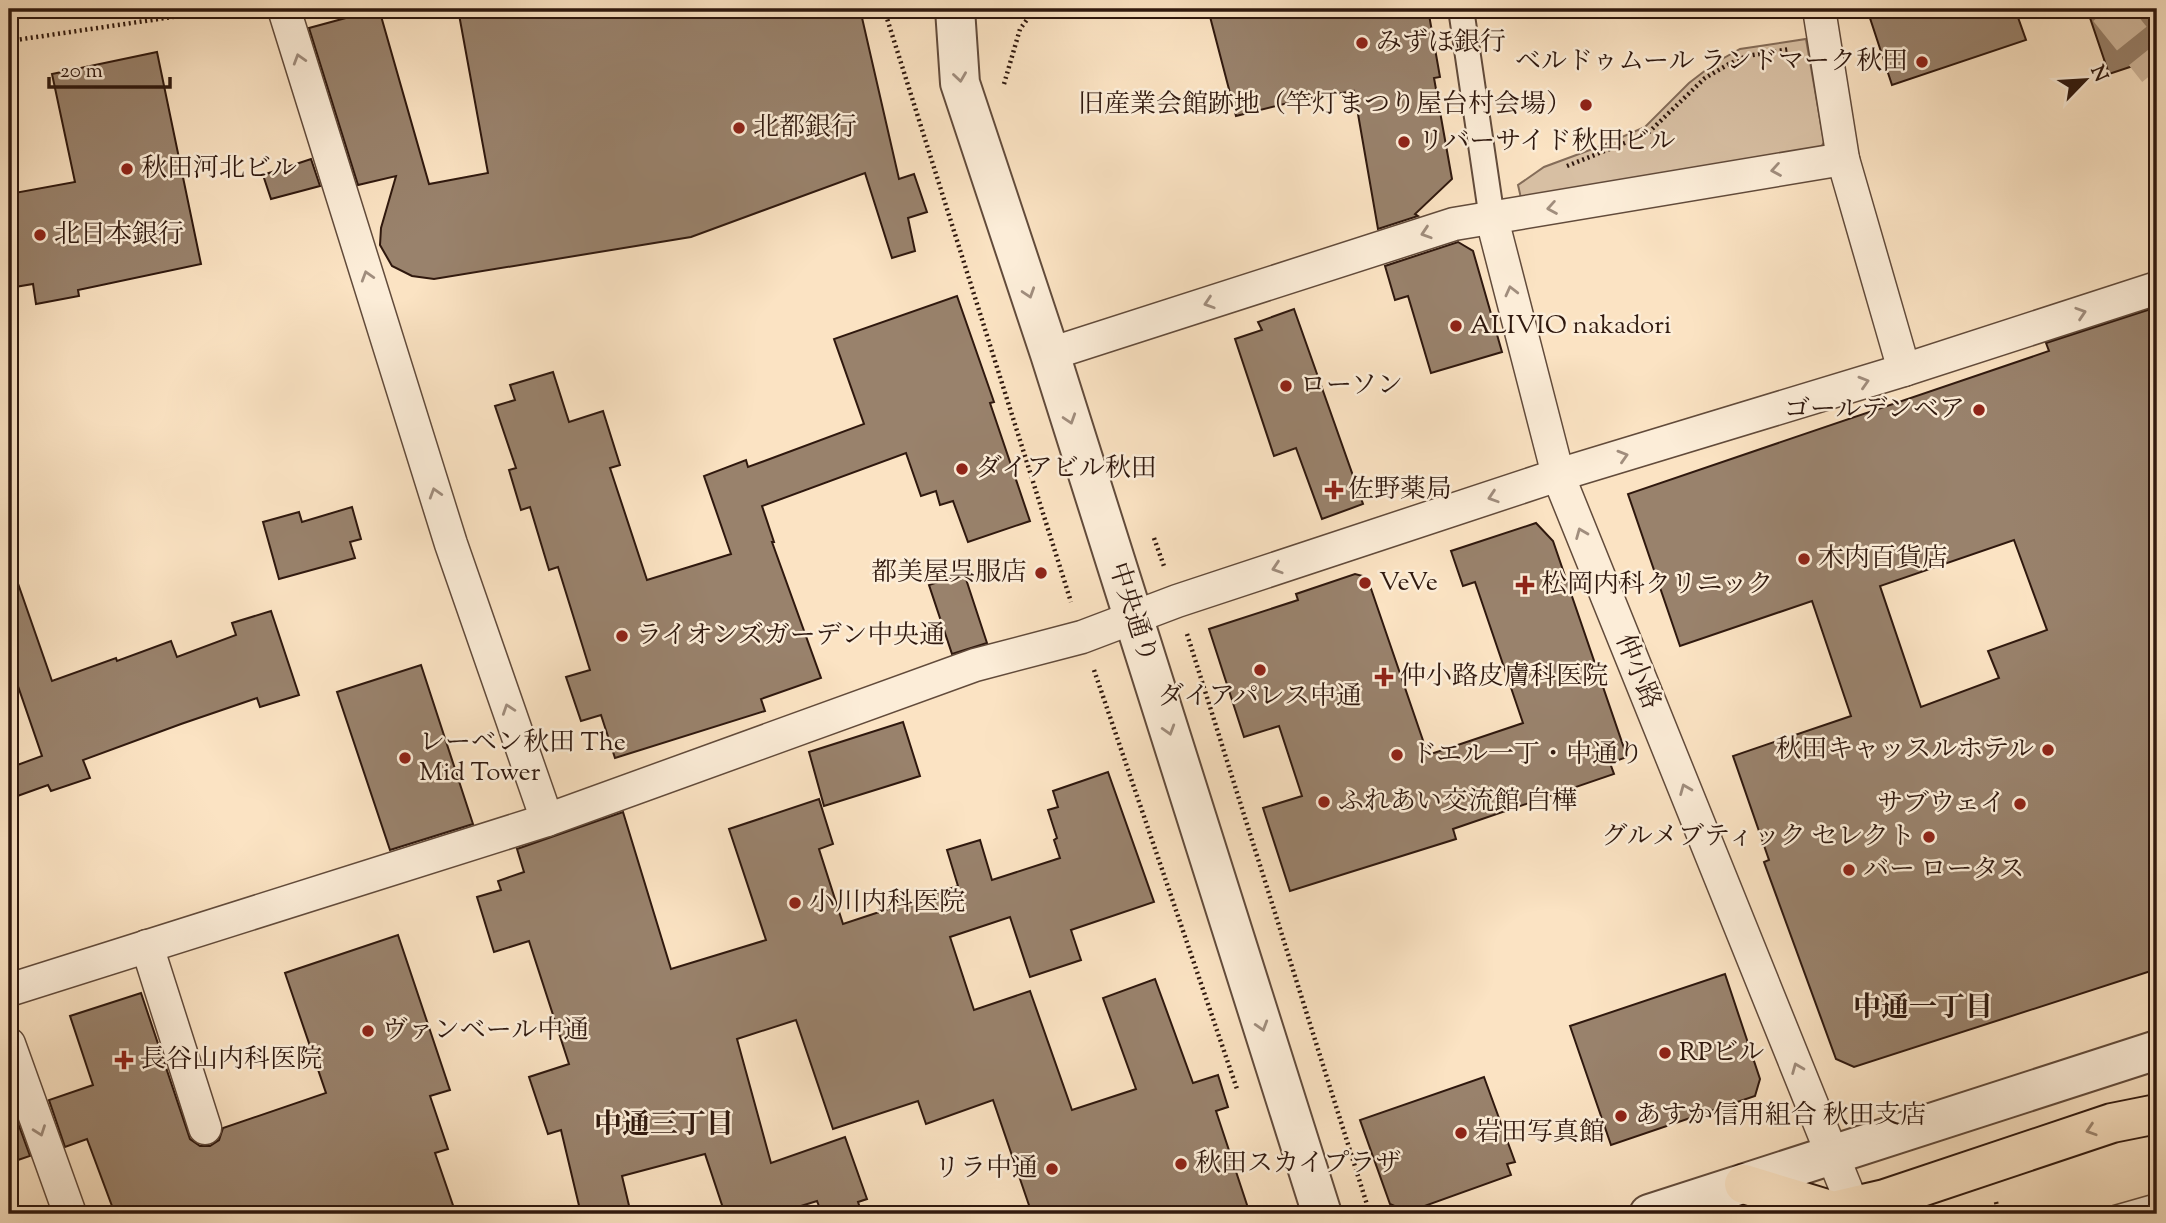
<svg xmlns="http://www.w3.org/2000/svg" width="2166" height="1223" font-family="'Sorts Mill Goudy','Noto Serif JP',serif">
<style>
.green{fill:#d8c0a4;stroke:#846c59;stroke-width:2}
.building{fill:#99826c;stroke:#2f180e;stroke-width:2;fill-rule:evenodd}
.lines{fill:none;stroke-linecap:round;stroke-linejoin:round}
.motorway-tunnel{stroke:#d2ba9f;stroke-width:38;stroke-dasharray:38 19;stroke-linecap:butt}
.service-casing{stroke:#624b3b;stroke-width:19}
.pedestrian-casing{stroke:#624b3b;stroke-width:28}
.minor-casing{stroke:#624b3b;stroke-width:35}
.tertiary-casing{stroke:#624b3b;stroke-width:42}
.motorway-casing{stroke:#2f180e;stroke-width:42}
.path{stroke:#2f180e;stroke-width:4.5;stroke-dasharray:2 3.5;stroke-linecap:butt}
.service{stroke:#fcedd8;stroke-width:16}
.pedestrian{stroke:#fcedd8;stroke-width:24}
.minor{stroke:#fcedd8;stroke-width:32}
.tertiary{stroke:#fcedd8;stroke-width:38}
.motorway{stroke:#fbe3c3;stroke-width:38}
.oneway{stroke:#a08d7d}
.oneway2{stroke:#9f8872}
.poi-dot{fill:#8f2418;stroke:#fcedd8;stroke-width:2.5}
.labels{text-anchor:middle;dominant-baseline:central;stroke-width:5;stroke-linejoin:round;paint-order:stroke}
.poi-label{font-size:26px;fill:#2f180e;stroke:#fcedd8;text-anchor:start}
.street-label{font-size:26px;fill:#2f180e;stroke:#fcedd8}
.neighbourhood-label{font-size:28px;font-weight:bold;fill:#2f180e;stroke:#fcedd8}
</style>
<rect width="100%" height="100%" fill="#fbe3c3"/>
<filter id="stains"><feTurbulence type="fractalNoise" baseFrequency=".00286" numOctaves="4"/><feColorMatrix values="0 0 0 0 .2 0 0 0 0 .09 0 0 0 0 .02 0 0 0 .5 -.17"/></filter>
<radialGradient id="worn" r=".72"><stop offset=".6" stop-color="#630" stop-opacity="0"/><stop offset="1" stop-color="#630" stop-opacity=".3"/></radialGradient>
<!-- green -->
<path class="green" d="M1806 39 1824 142 1816 157 1523 207 1518 185 1544 167 1606 144 1645 127 1689 83 1715 63 1740 49Z"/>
<!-- building -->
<g class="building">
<path d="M379 9 429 184 488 173 458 9H860L899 179 914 174 927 212 908 218 915 251 892 258 865 173 691 237 434 279 412 276 392 266 380 245 381 228 396 176 358 185 309 28Z"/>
<path d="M1208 9H1428L1440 77 1434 78 1452 179 1415 214 1418 216 1378 229 1354 91 1300 100 1236 116Z"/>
<path d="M1867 9H2015L2026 40 1892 85Z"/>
<path d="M2087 9H2157V58L2109 74Z"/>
<path d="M157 52 201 264 78 290 79 296 36 304 33 284 9 288V194L75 182 52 74Z"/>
<path d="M311 159 320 186 271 199 263 175Z"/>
<path d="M1458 242 1473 251 1502 352 1431 373 1408 296 1395 300 1385 266Z"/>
<path d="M957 296 994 402 990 403 1030 521 968 542 953 501 940 505 936 491 921 496 906 453 762 506 774 542H772L821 678 761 699 765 711 615 758 601 715 581 721 566 677 590 670 558 567 549 570 530 507 521 510 509 470 516 468 495 406 515 400 510 385 553 372 569 422 603 411 620 465 610 468 647 580 731 554 704 476 746 460 748 467 864 424 834 339Z"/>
<path d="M2157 307V969L1854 1067 1836 1059 1764 862 1769 860 1733 756 1851 716 1812 601 1680 646 1628 494 2049 351 2046 343ZM2014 540 2047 630 1988 651 1999 678 1921 707 1880 586Z"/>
<path d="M1294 309 1363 504 1322 519 1296 448 1274 456 1235 339 1262 330 1258 322Z"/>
<path d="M352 507 361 539 350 542 355 558 279 579 263 522 299 512 302 522Z"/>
<path d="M1536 523 1553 541 1627 757 1610 763 1614 774 1453 829 1456 839 1290 891 1263 808 1302 796 1279 726 1244 737 1209 629 1298 600 1296 594 1355 574 1367 577 1428 755 1523 723 1475 582 1463 586 1451 551Z"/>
<path d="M14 572 52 681 116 658 117 661 171 641 177 657 236 635 232 623 271 611 299 695 260 707 257 698 181 724 83 760 90 778 51 791 48 785 9 799V768L42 756 9 660V573Z"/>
<path d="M964 573 987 643 952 654 929 585Z"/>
<path d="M421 665 473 824 390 850 337 692Z"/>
<path d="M903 722 920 776 824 806 809 752Z"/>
<path d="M1108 772 1154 902 1071 930 1081 960 1030 977 1010 917 950 937 974 1010 1030 991 1072 1110 1136 1089 1103 998 1155 979 1193 1083 1218 1075 1228 1107 1216 1111 1250 1214H1032L993 1100 926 1124 918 1101 833 1129 796 1020 737 1039 771 1163 845 1137 867 1199 858 1202 862 1214H822L817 1201 775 1214H725L705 1154 622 1176 631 1214H581L561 1130 548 1134 529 1077 569 1064 529 941 494 952 477 897 501 890 498 881 524 872 517 849 623 812 671 969 766 940 729 829 819 799 833 844 819 849 843 924 958 886 947 850 980 840 992 880 1060 858 1054 840 1057 838 1048 810 1058 807 1053 791Z"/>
<path d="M398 935 450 1090 430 1096 448 1149 435 1153 456 1214H115L87 1139 65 1147 49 1100 93 1085 70 1016 141 993 190 1139 200 1146H210L219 1140 223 1128 326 1093 285 973Z"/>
<path d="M1725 974 1760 1079 1755 1096 1611 1145 1570 1026Z"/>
<path d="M1484 1077 1515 1162 1507 1164 1511 1175 1408 1212 1390 1204 1360 1120Z"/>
<path d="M14 1112 30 1156 9 1163V1114Z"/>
</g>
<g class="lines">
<!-- motorway-tunnel -->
<path class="motorway-tunnel" d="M2108 9 2157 70"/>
<defs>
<path id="service" d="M2115 1214 2157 1202"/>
<path id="pedestrian" d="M1461 9 1492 219"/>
<g id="minor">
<path d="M284 9 451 544 547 820"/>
<path d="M1819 9 1843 159 1904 370"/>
<path d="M1492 219 1558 475 1853 1206"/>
<path d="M1050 354 1454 224 1843 159"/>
<path d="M147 946 205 1128"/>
<path d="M9 990 547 820 975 665 1082 637 1177 601 1558 475 1904 370 2157 288"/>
<path d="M9 1044 70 1214"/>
</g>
<g id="tertiary">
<path d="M955 9 960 83 1050 354 1322 1214"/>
<path d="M1649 1214 2157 1050"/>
</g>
<path id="motorway" d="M1744 1184 1833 1211 1885 1199 2112 1123 2157 1114"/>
</defs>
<!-- service casing -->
<use href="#service" class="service-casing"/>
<!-- pedestrian casing -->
<use href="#pedestrian" class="pedestrian-casing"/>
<!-- minor casing -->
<use href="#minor" class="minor-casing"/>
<!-- tertiary casing -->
<use href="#tertiary" class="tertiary-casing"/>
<!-- motorway casing -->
<use href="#motorway" class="motorway-casing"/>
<!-- path -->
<g class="path">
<path d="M884 9 1071 602"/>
<path d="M9 41 227 9"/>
<path d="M1004 84 1020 29 1035 9"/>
<path d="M1567 166 1647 134 1705 78 1729 64 1747 56 1790 49"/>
<path d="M1154 538 1165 569"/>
<path d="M1187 634 1370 1214"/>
<path d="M1094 670 1237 1089"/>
<path d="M1996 1202 1999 1214"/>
</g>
<!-- service -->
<use href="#service" class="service"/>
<!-- pedestrian -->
<use href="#pedestrian" class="pedestrian"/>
<!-- minor -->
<use href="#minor" class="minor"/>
<!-- tertiary -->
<use href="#tertiary" class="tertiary"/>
<!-- motorway -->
<use href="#motorway" class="motorway"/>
</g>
<!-- one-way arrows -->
<defs><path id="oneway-chevron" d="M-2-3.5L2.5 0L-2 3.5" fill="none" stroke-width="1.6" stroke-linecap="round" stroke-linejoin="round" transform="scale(1.75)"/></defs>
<g class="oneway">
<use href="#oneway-chevron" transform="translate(299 59) rotate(-107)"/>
<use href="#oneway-chevron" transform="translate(960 77) rotate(82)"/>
<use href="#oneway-chevron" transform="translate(1776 170) rotate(170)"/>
<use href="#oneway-chevron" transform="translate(1552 208) rotate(170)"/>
<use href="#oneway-chevron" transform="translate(1426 233) rotate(162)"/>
<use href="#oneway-chevron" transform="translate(367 276) rotate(-107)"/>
<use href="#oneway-chevron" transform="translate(1511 291) rotate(-104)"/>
<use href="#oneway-chevron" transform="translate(1029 293) rotate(72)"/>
<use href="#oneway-chevron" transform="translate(1209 303) rotate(162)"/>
<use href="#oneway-chevron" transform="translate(2081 313) rotate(-18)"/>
<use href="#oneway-chevron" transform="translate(1864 382) rotate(-17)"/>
<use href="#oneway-chevron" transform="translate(1070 419) rotate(72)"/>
<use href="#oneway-chevron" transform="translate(1623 456) rotate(-17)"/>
<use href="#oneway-chevron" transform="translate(435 493) rotate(-107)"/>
<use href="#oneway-chevron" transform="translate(1493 497) rotate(162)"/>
<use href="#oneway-chevron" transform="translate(1581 533) rotate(-112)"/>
<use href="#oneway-chevron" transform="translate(1277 568) rotate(162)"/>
<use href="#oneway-chevron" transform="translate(508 709) rotate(-109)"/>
<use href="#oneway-chevron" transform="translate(1169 730) rotate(73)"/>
<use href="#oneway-chevron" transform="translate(1685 789) rotate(-112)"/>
<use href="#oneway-chevron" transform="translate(1262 1026) rotate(73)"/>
<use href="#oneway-chevron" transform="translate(1797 1068) rotate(-112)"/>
<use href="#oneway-chevron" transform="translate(40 1131) rotate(70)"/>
</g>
<use class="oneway2" href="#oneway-chevron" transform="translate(2091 1130) rotate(162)"/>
<!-- markers -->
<g class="poi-dot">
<circle cx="1362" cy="43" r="7"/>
<circle cx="1922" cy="62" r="7"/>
<circle cx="1586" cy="105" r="7"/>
<circle cx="739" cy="128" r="7"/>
<circle cx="1404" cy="142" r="7"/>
<circle cx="127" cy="169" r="7"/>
<circle cx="40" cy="235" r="7"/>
<circle cx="1456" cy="326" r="7"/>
<circle cx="1286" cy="386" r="7"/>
<circle cx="1979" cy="410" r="7"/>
<circle cx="962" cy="469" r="7"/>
<path d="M1330.5 479.5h7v7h7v7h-7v7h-7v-7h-7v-7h7z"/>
<circle cx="1804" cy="559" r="7"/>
<circle cx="1041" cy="573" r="7"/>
<circle cx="1365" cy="583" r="7"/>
<path d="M1521.5 574.5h7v7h7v7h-7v7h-7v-7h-7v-7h7z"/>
<circle cx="622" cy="636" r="7"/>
<circle cx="1260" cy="670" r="7"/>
<path d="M1380.5 666.5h7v7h7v7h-7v7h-7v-7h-7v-7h7z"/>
<circle cx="2048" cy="750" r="7"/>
<circle cx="1397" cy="755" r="7"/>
<circle cx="405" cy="758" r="7"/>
<circle cx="1324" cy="802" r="7"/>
<circle cx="2020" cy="804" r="7"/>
<circle cx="1929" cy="837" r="7"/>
<circle cx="1849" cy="870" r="7"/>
<circle cx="795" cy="903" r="7"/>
<circle cx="368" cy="1031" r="7"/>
<circle cx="1665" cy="1053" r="7"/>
<path d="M120.5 1049.5h7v7h7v7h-7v7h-7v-7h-7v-7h7z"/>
<circle cx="1621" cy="1116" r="7"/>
<circle cx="1461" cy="1133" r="7"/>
<circle cx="1181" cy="1164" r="7"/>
<circle cx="1052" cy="1169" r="7"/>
</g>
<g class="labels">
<!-- poi labels -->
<g class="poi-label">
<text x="1376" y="43">みずほ銀行</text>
<text x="1908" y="62" text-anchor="end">ベルドゥムール ランドマーク秋田</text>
<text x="1572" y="105" text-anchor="end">旧産業会館跡地（竿灯まつり屋台村会場）</text>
<text x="753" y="128">北都銀行</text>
<text x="1418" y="142">リバーサイド秋田ビル</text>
<text x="141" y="169">秋田河北ビル</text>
<text x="54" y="235">北日本銀行</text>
<text x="1470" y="326">ALIVIO nakadori</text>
<text x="1300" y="386">ローソン</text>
<text x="1965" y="410" text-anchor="end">ゴールデンベア</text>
<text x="976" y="469">ダイアビル秋田</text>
<text x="1348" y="490">佐野薬局</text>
<text x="1818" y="559">木内百貨店</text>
<text x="1027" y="573" text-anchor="end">都美屋呉服店</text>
<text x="1379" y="583">VeVe</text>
<text x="1541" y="585">松岡内科クリニック</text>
<text x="636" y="636">ライオンズガーデン中央通</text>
<text x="1400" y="677">仲小路皮膚科医院</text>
<text x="1260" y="697" text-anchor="middle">ダイアパレス中通</text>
<text x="419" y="743">レーベン秋田 The<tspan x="419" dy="30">Mid Tower</tspan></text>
<text x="2034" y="750" text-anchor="end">秋田キャッスルホテル</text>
<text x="1411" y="755">ドエル一丁・中通り</text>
<text x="1338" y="802">ふれあい交流館 白樺</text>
<text x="2006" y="804" text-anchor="end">サブウェイ</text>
<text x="1915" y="837" text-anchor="end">グルメブティック セレクト</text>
<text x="1863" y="870">バー ロータス</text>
<text x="809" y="903">小川内科医院</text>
<text x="382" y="1031">ヴァンベール中通</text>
<text x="1679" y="1053">RPビル</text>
<text x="140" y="1060">長谷山内科医院</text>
<text x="1635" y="1116">あすか信用組合 秋田支店</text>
<text x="1475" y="1133">岩田写真館</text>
<text x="1195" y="1164">秋田スカイプラザ</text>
<text x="1038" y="1169" text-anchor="end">リラ中通</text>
</g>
<!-- street labels -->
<g class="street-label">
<text transform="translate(1132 613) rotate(72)">中央通り</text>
<text transform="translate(1637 672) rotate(68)">仲小路</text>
</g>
<!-- neighbourhood labels -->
<g class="neighbourhood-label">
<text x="1923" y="1009">中通一丁目</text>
<text x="664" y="1126">中通三丁目</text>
</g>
</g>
<!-- margin -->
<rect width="2166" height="1223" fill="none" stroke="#fbe3c3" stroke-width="35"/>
<rect x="10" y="10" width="2145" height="1202" fill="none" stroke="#2f180e" stroke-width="3.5"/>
<rect x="18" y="18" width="2131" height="1188" fill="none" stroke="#2f180e" stroke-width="2"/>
<!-- north arrow -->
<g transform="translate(2085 80) rotate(65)" stroke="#fcedd8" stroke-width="5" paint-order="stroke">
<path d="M0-5L12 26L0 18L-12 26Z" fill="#2f180e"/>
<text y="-10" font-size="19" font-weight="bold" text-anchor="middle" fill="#2f180e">N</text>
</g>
<!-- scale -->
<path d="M49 77v10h121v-10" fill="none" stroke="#2f180e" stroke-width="3.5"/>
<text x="60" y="77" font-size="21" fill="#2f180e" stroke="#fcedd8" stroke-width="5" paint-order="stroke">20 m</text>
<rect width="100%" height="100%" filter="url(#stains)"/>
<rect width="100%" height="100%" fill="url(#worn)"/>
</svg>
